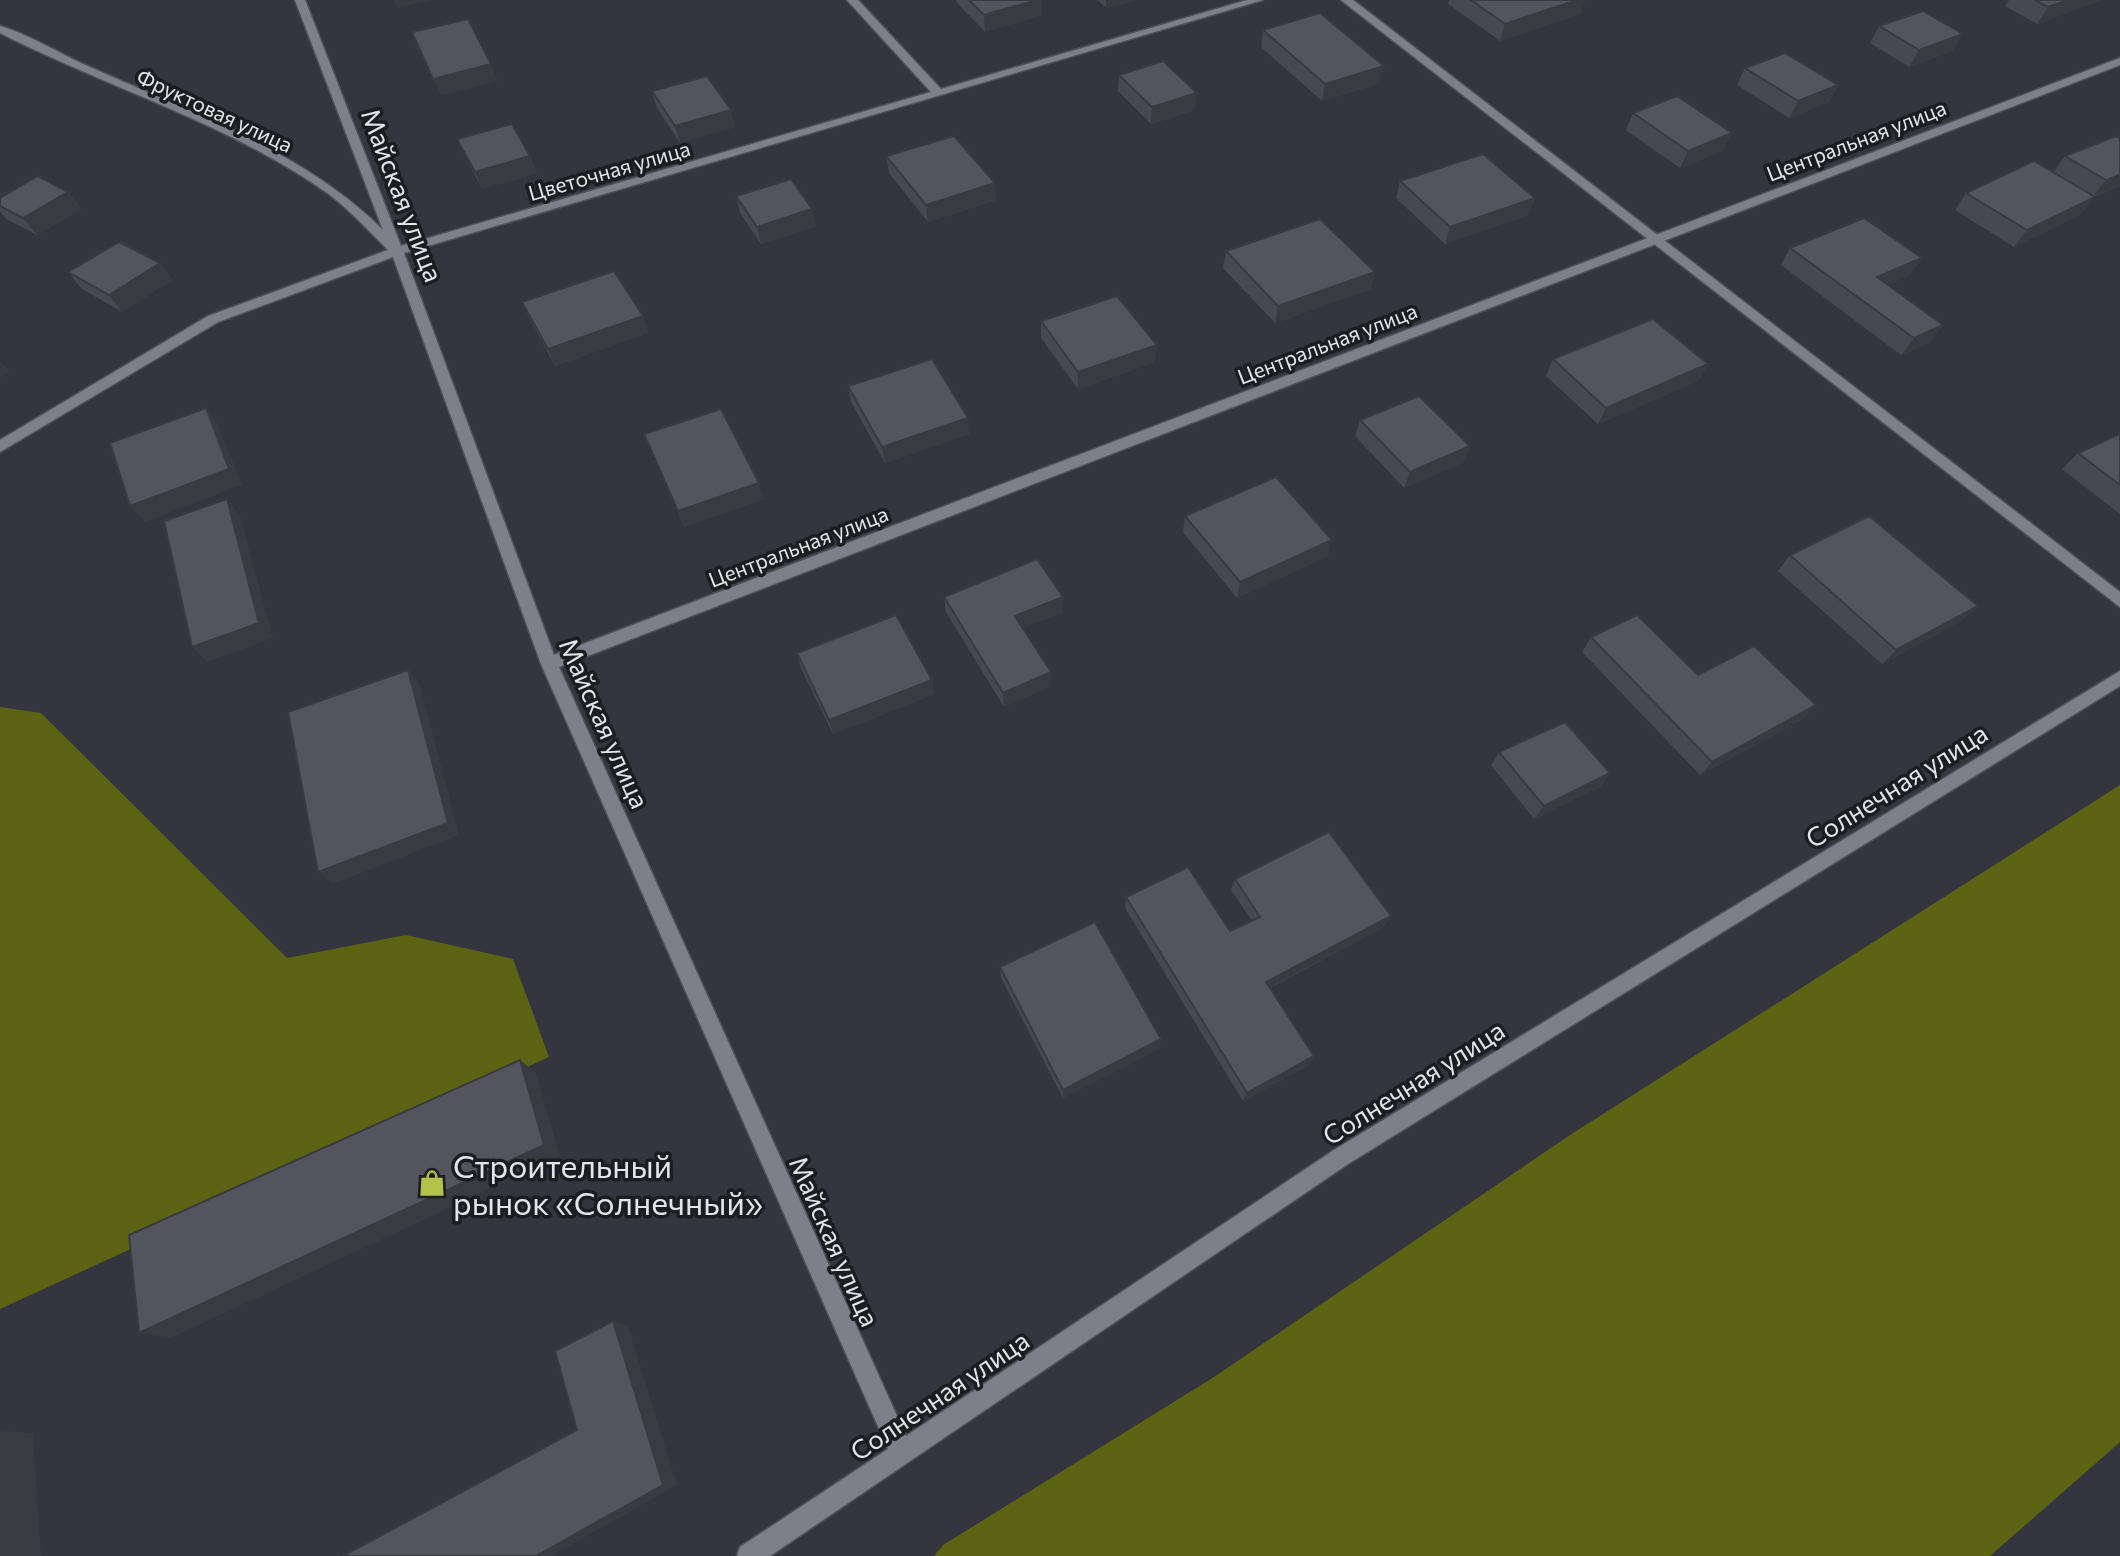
<svg xmlns="http://www.w3.org/2000/svg" width="2120" height="1556" font-family="Commissioner,sans-serif">
<style>
.green{fill:#5c6413}
.lines{fill:none;stroke-linecap:round;stroke-linejoin:round}
.lane-casing{stroke:#505158;stroke-width:3}
.street-casing{stroke:#505158;stroke-width:3}
.lane{fill:#7e7f8a;fill-rule:evenodd}
.street{fill:#7e7f8a;fill-rule:evenodd}
.wall{fill:#474851}
.shaded-wall{fill:#3a3b42}
.building{fill:#53545e;stroke:#3a3b42;stroke-width:2}
.labels{text-anchor:middle;dominant-baseline:central;stroke-width:7;stroke-linejoin:round;paint-order:stroke}
.far-street-label{font-size:21px;fill:#e4e4eb;stroke:#1c1d21}
.street-label{font-size:26px;fill:#e4e4eb;stroke:#1c1d21}
.near-poi-label{font-size:32px;fill:#e4e4eb;stroke:#1c1d21;text-anchor:start}
</style>
<rect width="100%" height="100%" fill="#34353f"/>
<!-- green -->
<g class="green">
<path d="M0 707 41 713 287 958 406 935 513 959 549 1057 0 1309Z"/>
<path d="M2120 785V1442L1990 1556H934L943 1545 1214 1377 1570 1135Z"/>
</g>
<g class="lines">
<defs>
<path id="lane" d="M1341 0H1353L2120 592V607Z"/>
<path id="street" d="M295 0H305L401 246 931 92 847 0H858L941 89 1247 0H1263L404 253 554 655 2120 58V65L559 667 906 1436 1334 1150 2120 671V686L1348 1164 770 1556H737L740 1547 888 1449 541 664 393 257 218 322 0 452V440L208 316 388 250C369 231 351 211 330 195 231 124 108 88 0 33V26C31 35 61 55 92 68 193 113 303 151 383 230Z"/>
</defs>
<!-- lane casing -->
<use href="#lane" class="lane-casing"/>
<!-- street casing -->
<use href="#street" class="street-casing"/>
<!-- lane -->
<use href="#lane" class="lane"/>
<!-- street -->
<use href="#street" class="street"/>
</g>
<!-- wall -->
<g class="wall">
<path d="M956 0H1042V15L985 32 957 3Z"/>
<path d="M1098 0H1136L1106 8Z"/>
<path d="M1449 0H1585L1580 14 1500 41 1448 4Z"/>
<path d="M2009 0H2102L2037 24 2005 6Z"/>
<path d="M1879 26 1963 34 1952 51 1909 67 1870 43Z"/>
<path d="M1263 30 1380 83 1322 101 1261 47Z"/>
<path d="M1745 68 1838 85 1829 102 1789 118 1737 85Z"/>
<path d="M1119 75 1195 110 1151 124 1118 91Z"/>
<path d="M652 91 735 127 680 143 657 108Z"/>
<path d="M1633 113 1724 150 1680 168 1626 130Z"/>
<path d="M457 139 530 156 537 173 482 189Z"/>
<path d="M886 156 996 200 928 222 889 173Z"/>
<path d="M2065 156 2120 186 2094 197 2081 214 2014 247 1955 210 1966 193 2053 173Z"/>
<path d="M1400 181 1535 198 1528 215 1445 244 1396 198Z"/>
<path d="M68 192 81 209 37 235 6 219 0 211V198Z"/>
<path d="M736 196 816 226 761 244 740 213Z"/>
<path d="M1790 248 1910 275 1887 285 1943 325 1930 342 1901 355 1781 265Z"/>
<path d="M1226 251 1371 289 1275 323 1223 268Z"/>
<path d="M160 263 172 280 122 312 82 289 68 272Z"/>
<path d="M522 302 643 316 648 333 555 366 530 319Z"/>
<path d="M1041 321 1155 362 1078 389 1041 338Z"/>
<path d="M1553 359 1708 364 1698 381 1598 424 1546 376Z"/>
<path d="M848 386 970 434 885 463 851 402Z"/>
<path d="M1360 420 1464 462 1404 488 1355 436Z"/>
<path d="M644 434 764 499 684 527Z"/>
<path d="M2120 434V514L2062 469 2078 453Z"/>
<path d="M1185 516 1328 556 1237 598 1183 532Z"/>
<path d="M1790 555 1978 606 1962 620 1882 664 1778 571Z"/>
<path d="M944 597H1063V612L1023 628 1051 672V686L1004 707 946 612Z"/>
<path d="M1591 637 1698 675 1816 705 1803 719 1700 775 1582 652Z"/>
<path d="M797 653 932 680 934 694 833 734 801 668Z"/>
<path d="M1499 752 1610 773 1600 787 1534 819 1491 765Z"/>
<path d="M1235 879 1391 916 1384 927 1270 988 1314 1056 1309 1065 1243 1101 1125 908 1126 897 1230 931 1252 921 1231 890Z"/>
<path d="M1000 967 1159 1049 1063 1098 1001 978Z"/>
</g>
<!-- shaded-wall -->
<g class="shaded-wall">
<path d="M393 0H433L397 8Z"/>
<path d="M1037 0H1042V15L985 32 984 15Z"/>
<path d="M1106 0H1136L1106 8Z"/>
<path d="M1577 0H1585L1580 14 1500 41 1505 24Z"/>
<path d="M2069 0H2102L2037 24 2048 7Z"/>
<path d="M1963 34 1952 51 1909 67 1919 50Z"/>
<path d="M491 64 498 81 441 96 433 79Z"/>
<path d="M1384 66 1380 83 1322 101 1325 84Z"/>
<path d="M1838 85 1829 102 1789 118 1798 101Z"/>
<path d="M1197 93 1195 110 1151 124 1152 107Z"/>
<path d="M731 110 735 127 680 143 675 126Z"/>
<path d="M1732 133 1724 150 1680 168 1688 151Z"/>
<path d="M530 156 537 173 482 189 475 172Z"/>
<path d="M2120 175V186L2092 197 2106 180Z"/>
<path d="M995 183 996 200 928 222 926 205Z"/>
<path d="M68 192 81 209 37 235 23 218Z"/>
<path d="M2095 197 2081 214 2014 247 2027 230Z"/>
<path d="M1535 198 1528 215 1445 244 1450 227Z"/>
<path d="M812 209 816 226 761 244 757 227Z"/>
<path d="M1922 258 1910 275 1865 294 1877 277Z"/>
<path d="M160 263 172 280 122 312 109 295Z"/>
<path d="M1375 272 1371 289 1275 323 1278 306Z"/>
<path d="M643 316 648 333 555 366 548 349Z"/>
<path d="M1943 325 1930 342 1901 355 1914 338Z"/>
<path d="M1157 345 1155 362 1078 389V372Z"/>
<path d="M0 361 10 372 0 377Z"/>
<path d="M1708 364 1698 381 1598 424 1606 408Z"/>
<path d="M206 408 218 424 242 485 145 522 130 506Z"/>
<path d="M968 418 970 434 885 463 882 447Z"/>
<path d="M1470 446 1464 462 1404 488 1410 472Z"/>
<path d="M759 483 764 499 684 527 678 511Z"/>
<path d="M227 499 240 515 273 638 207 662 192 647Z"/>
<path d="M1332 540 1328 556 1237 598 1240 582Z"/>
<path d="M1063 597V612L1016 631 1015 616Z"/>
<path d="M1978 606 1962 620 1882 664 1896 650Z"/>
<path d="M408 670 420 685 459 835 333 884 318 872Z"/>
<path d="M1051 672V686L1004 707 1003 693Z"/>
<path d="M932 680 934 694 833 734 829 720Z"/>
<path d="M1816 705 1803 719 1700 775 1712 762Z"/>
<path d="M1610 773 1600 787 1534 819 1544 806Z"/>
<path d="M1391 916 1384 927 1261 992 1266 982Z"/>
<path d="M1161 1039 1159 1049 1063 1098V1090Z"/>
<path d="M1314 1056 1309 1065 1243 1101 1247 1093Z"/>
<path d="M520 1060 536 1073 560 1156 171 1338 139 1333Z"/>
<path d="M613 1321 628 1326 677 1485 551 1556H536Z"/>
<path d="M0 1431 33 1433 41 1556H2L0 1517Z"/>
</g>
<!-- building -->
<g class="building">
<path d="M969 0H1037L984 15Z"/>
<path d="M1471 0H1577L1505 24Z"/>
<path d="M2035 0H2069L2048 7Z"/>
<path d="M1923 11 1963 34 1919 50 1879 26Z"/>
<path d="M1320 13 1384 66 1325 84 1263 30Z"/>
<path d="M468 19 491 64 433 79 412 32Z"/>
<path d="M1785 53 1838 85 1798 101 1745 68Z"/>
<path d="M1163 61 1197 93 1152 107 1119 75Z"/>
<path d="M707 76 731 110 675 126 652 91Z"/>
<path d="M1677 96 1732 133 1688 151 1633 113Z"/>
<path d="M512 124 530 156 475 172 457 139Z"/>
<path d="M954 136 995 183 926 205 886 156Z"/>
<path d="M2116 136 2120 138V175L2106 180 2065 156Z"/>
<path d="M1483 154 1535 198 1450 227 1400 181Z"/>
<path d="M2034 161 2095 197 2027 230 1966 193Z"/>
<path d="M38 176 68 192 23 218 0 206V198Z"/>
<path d="M791 179 812 209 757 227 736 196Z"/>
<path d="M1864 218 1922 258 1877 277 1943 325 1914 338 1790 248Z"/>
<path d="M1320 219 1375 272 1278 306 1226 251Z"/>
<path d="M119 242 160 263 109 295 68 272Z"/>
<path d="M614 271 643 316 548 349 522 302Z"/>
<path d="M1117 296 1157 345 1078 372 1041 321Z"/>
<path d="M1653 319 1708 364 1606 408 1553 359Z"/>
<path d="M932 359 968 418 882 447 848 386Z"/>
<path d="M1419 396 1470 446 1410 472 1360 420Z"/>
<path d="M206 408 229 469 130 506 110 443Z"/>
<path d="M721 409 759 483 678 511 644 434Z"/>
<path d="M2120 434V485L2078 453Z"/>
<path d="M1276 477 1332 540 1240 582 1185 516Z"/>
<path d="M227 499 259 623 192 647 164 521Z"/>
<path d="M1869 516 1978 606 1896 650 1790 555Z"/>
<path d="M1037 559 1063 597 1015 616 1051 672 1003 693 944 597Z"/>
<path d="M896 615 932 680 829 720 797 653Z"/>
<path d="M1637 615 1698 675 1754 646 1816 705 1712 762 1591 637Z"/>
<path d="M408 670 448 823 318 872 288 712Z"/>
<path d="M1565 722 1610 773 1544 806 1499 752Z"/>
<path d="M1329 832 1391 916 1266 982 1314 1056 1247 1093 1126 897 1188 867 1230 931 1260 917 1235 879Z"/>
<path d="M1095 922 1161 1039 1063 1090 1000 967Z"/>
<path d="M520 1060 544 1145 139 1333 129 1235Z"/>
<path d="M613 1321 663 1485 536 1556H343L577 1430 555 1351Z"/>
<path d="M0 1517 2 1556H0Z"/>
</g>
<!-- icons -->
<defs>
<symbol id="shop-bare" viewBox="-9 -9 18 18"><path d="M-5-2.5h2.3a2.7 3.5 0 0 1 5.4 0H5L5.5 6h-11ZM-1.5-2.5h3a1.5 2.3 0 0 0-3 0Z" fill="#b5c24a" stroke="#1c1d21" stroke-width="2.5" paint-order="stroke"/></symbol>
</defs>
<g fill-rule="evenodd">
<use href="#shop-bare" x="413" y="1164" width="38" height="38"/>
</g>
<g class="labels">
<!-- far-street labels -->
<g class="far-street-label">
<text transform="translate(215 110) rotate(25)">Фруктовая улица</text>
<text transform="translate(1856 140) rotate(-21)">Центральная улица</text>
<text transform="translate(609 170) rotate(-16)">Цветочная улица</text>
<text transform="translate(1327 343) rotate(-21)">Центральная улица</text>
<text transform="translate(798 546) rotate(-21)">Центральная улица</text>
</g>
<!-- street labels -->
<g class="street-label">
<text transform="translate(403 195) rotate(69)">Майская улица</text>
<text transform="translate(605 723) rotate(66)">Майская улица</text>
<text transform="translate(1896 785) rotate(-32)">Солнечная улица</text>
<text transform="translate(1413 1082) rotate(-32)">Солнечная улица</text>
<text transform="translate(835 1241) rotate(66)">Майская улица</text>
<text transform="translate(939 1395) rotate(-34)">Солнечная улица</text>
</g>
<!-- near-poi labels -->
<g class="near-poi-label">
<text x="453" y="1165">Строительный<tspan x="453" dy="37">рынок «Солнечный»</tspan></text>
</g>
</g>
</svg>
